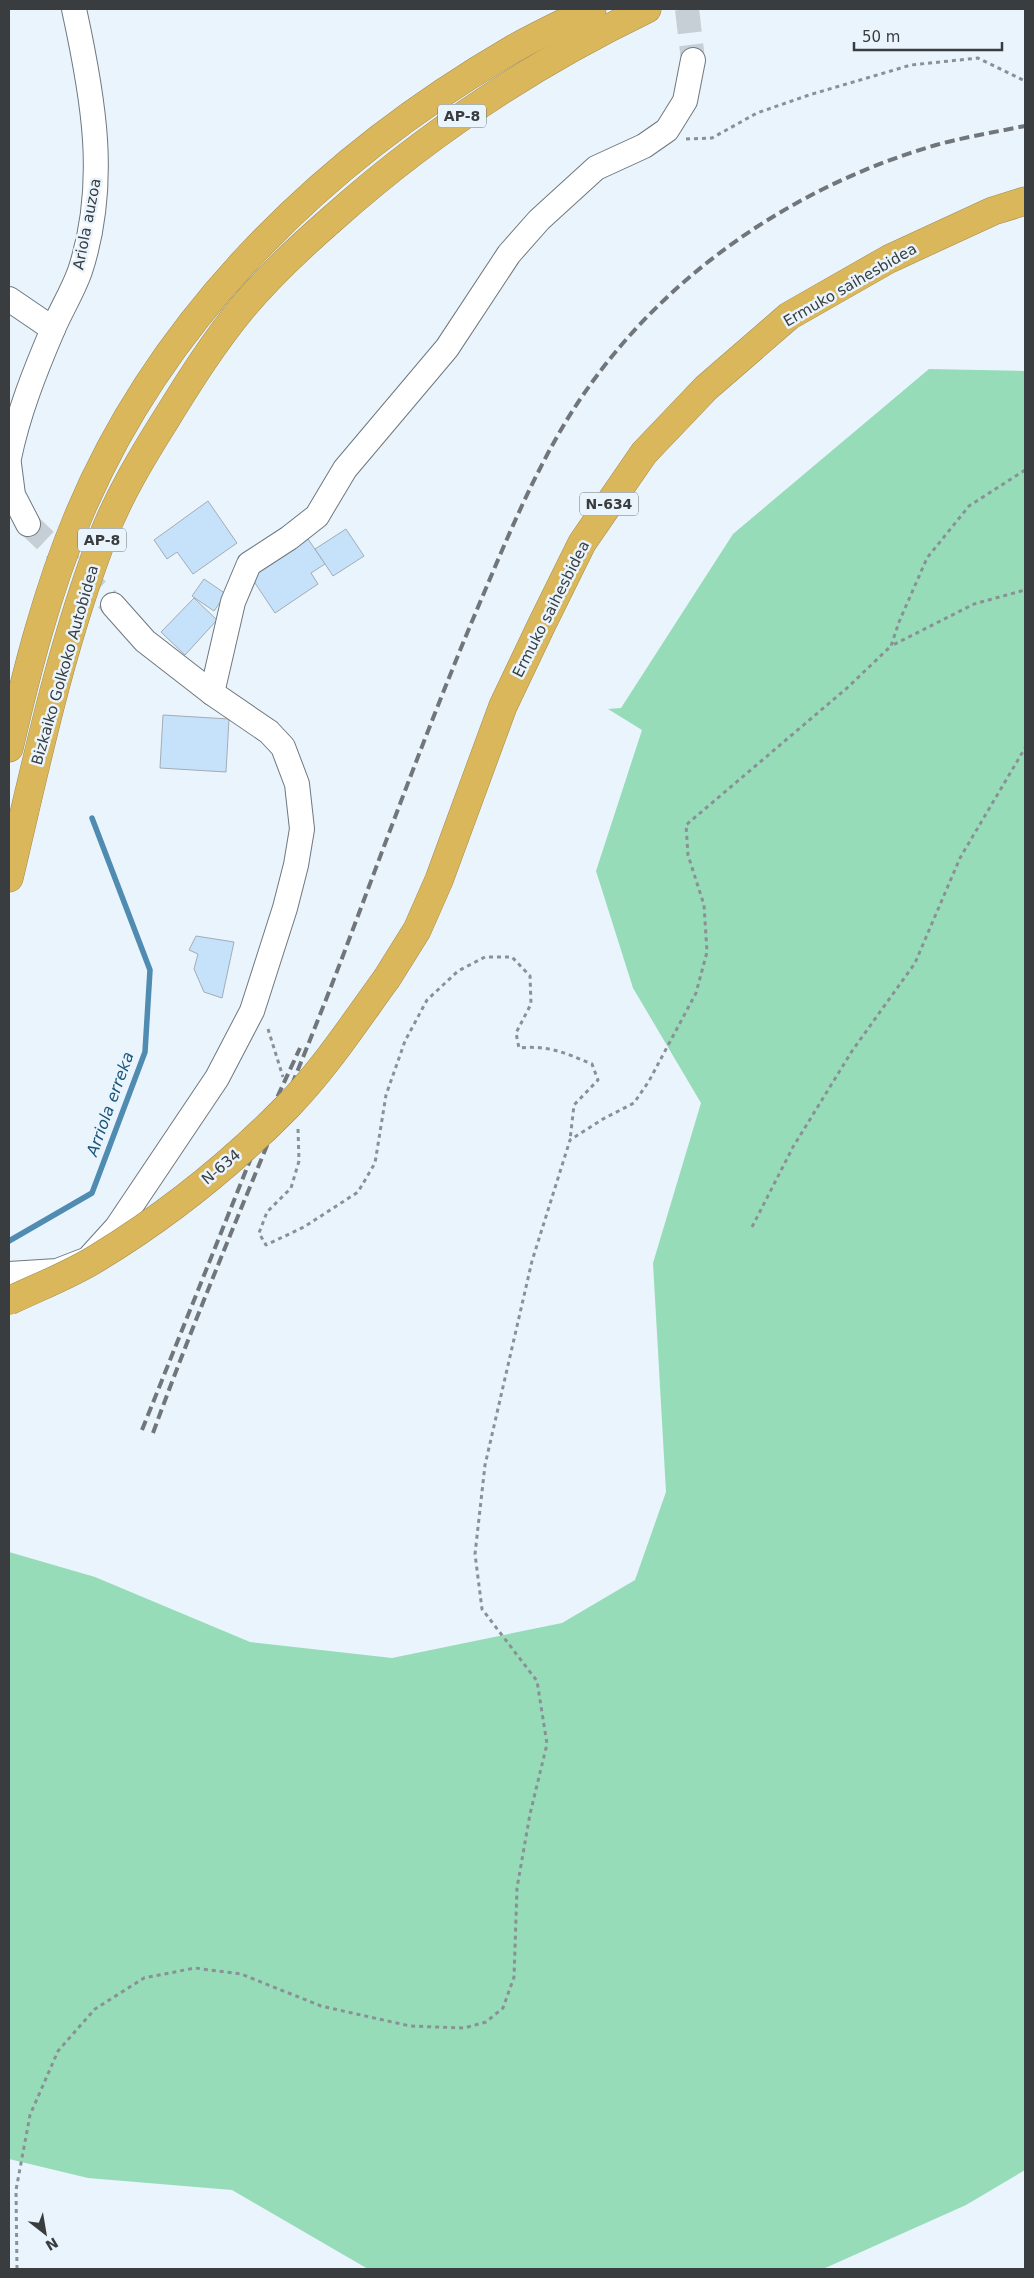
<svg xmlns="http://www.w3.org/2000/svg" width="1034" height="2278" font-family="'DejaVu Sans',sans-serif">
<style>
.green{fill:#96dcb8}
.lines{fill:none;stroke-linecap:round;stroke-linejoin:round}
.stream{stroke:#508bb2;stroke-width:5.5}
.building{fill:#c6e2fb;stroke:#a3acb4}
.minor-tunnel{stroke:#c7cfd6;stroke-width:24;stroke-dasharray:24 12;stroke-linecap:butt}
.minor-casing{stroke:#6f787f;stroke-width:26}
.highway-casing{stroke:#a28c52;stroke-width:29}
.path{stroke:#8a9196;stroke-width:3;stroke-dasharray:4 4;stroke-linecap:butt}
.minor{stroke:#fff;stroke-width:24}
.highway{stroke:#dbb75b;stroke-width:28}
.rail{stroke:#71767b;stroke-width:4;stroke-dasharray:10 5;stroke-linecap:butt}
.highway-bridge-casing{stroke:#a28c52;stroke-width:29;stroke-linecap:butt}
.highway-bridge{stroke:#dbb75b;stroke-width:28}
.labels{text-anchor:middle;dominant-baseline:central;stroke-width:5;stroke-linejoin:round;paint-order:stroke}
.shield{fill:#eaf4fc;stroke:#6e7478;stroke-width:1}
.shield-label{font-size:14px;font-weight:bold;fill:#393d40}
.street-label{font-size:15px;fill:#393d40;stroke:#eaf4fc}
.water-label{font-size:16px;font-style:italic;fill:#1a577c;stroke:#eaf4fc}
</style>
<rect width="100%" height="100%" fill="#eaf4fc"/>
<!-- green -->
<path class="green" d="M929 369 1025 371V2170L966 2205 823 2269H368L232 2190 88 2178 9 2159V1552L95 1577 250 1642 392 1658 562 1623 635 1580 666 1492 653 1263 701 1103 633 988 596 871 642 730 608 709 621 708 733 534Z"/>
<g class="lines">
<!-- stream -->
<path class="stream" d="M9 1241 92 1193 145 1052 150 970 92 818"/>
</g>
<!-- building -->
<g class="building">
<path d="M208 501 237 543 193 574 177 552 167 559 154 540Z"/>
<path d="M346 529 364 556 333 576 315 549Z"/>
<path d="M306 536 325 564 311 573 318 584 275 613 249 574Z"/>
<path d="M204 579 226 594 214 611 192 596Z"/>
<path d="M194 598 217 620 185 655 161 632Z"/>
<path d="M163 715 229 719 226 772 160 768Z"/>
<path d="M196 936 234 942 222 998 204 992 194 969 198 954 189 950Z"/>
</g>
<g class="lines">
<!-- minor-tunnel -->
<g class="minor-tunnel">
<path d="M687 9 693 60"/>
<path d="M28 524 113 605"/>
</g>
<defs>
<g id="minor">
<path d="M9 299 53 329"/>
<path d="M9 458C18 414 35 371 53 329 61 310 73 291 80 271 109 183 93 96 74 9"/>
<path d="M9 464 13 495 28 524"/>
<path d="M212 693 233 602 249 564 289 538 317 516 345 469 447 348 509 254 539 220 596 168 644 146 667 130 685 101 693 60"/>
<path d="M9 1274 57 1271 88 1259 117 1227 217 1078 252 1011 285 908 296 865 302 829 297 784 283 747 269 732 212 693 145 641 113 605"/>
</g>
<g id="highway">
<path d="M9 748C27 670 47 591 78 517 162 315 327 157 513 49 539 34 566 22 592 9"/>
<path d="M9 878C36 764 60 649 102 539 118 497 142 457 166 419 190 380 214 342 243 307 270 275 301 246 332 219 426 135 533 64 647 9"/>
<path d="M387 978 417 930 439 880 503 706 542 624 582 543 644 453 706 388 789 316 889 259 993 211 1025 201"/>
</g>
</defs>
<!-- minor casing -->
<use href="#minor" class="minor-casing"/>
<!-- highway casing -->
<use href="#highway" class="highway-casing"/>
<!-- path -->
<g class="path">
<path d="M686 139 712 138 757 113 809 95 911 65 978 58 1025 81"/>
<path d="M1025 470 969 506 927 558 899 622 891 646 974 604 1025 590"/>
<path d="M268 1029 283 1077"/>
<path d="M298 1129 299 1161 291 1188 267 1212 259 1233 266 1245 304 1227 358 1192 375 1163 386 1095 405 1041 427 1000 458 971 485 957H512L530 976 531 1004 516 1033 519 1048C549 1045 565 1053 592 1064L598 1080 574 1105 570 1140"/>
<path d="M752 1227 793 1147 852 1051 915 963 960 858 1025 748"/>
<path d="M17 2269 16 2190 30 2115 58 2051 95 2009 144 1978 195 1968 241 1974 321 2006 410 2026 464 2028 486 2022 503 2008 514 1977 517 1888 530 1814 547 1744 537 1681 482 1609 475 1554 485 1465 532 1261 570 1140 603 1119 634 1103 649 1081 696 993 707 952 704 905 688 855 686 825 847 688 891 646"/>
</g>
<!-- minor -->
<use href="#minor" class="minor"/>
<!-- highway -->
<use href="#highway" class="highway"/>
<!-- rail -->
<g class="rail">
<path d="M142 1430 263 1128 300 1048"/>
<path d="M153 1433C213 1268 285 1109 347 945 388 836 428 727 473 619 501 553 528 485 565 423 647 287 784 189 936 145 965 137 995 132 1025 126"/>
</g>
<defs>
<path id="highway-bridge" d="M9 1301C38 1287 70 1275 97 1258 166 1216 231 1164 287 1107 325 1068 355 1022 387 978"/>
</defs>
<!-- highway-bridge casing -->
<use href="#highway-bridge" class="highway-bridge-casing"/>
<!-- highway-bridge -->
<use href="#highway-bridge" class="highway-bridge"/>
</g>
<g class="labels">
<!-- shield labels -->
<g class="shield">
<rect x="438" y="104.5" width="48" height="23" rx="4"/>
<rect x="580" y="492.5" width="58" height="23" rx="4"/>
<rect x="78" y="528.5" width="48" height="23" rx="4"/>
</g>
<g class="shield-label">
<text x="462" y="116">AP-8</text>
<text x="609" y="504">N-634</text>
<text x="102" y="540">AP-8</text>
</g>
<!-- street labels -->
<g class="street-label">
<text transform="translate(87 224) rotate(-79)">Ariola auzoa</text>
<text transform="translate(850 285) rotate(-30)">Ermuko saihesbidea</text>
<text transform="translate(551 609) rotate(-63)">Ermuko saihesbidea</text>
<text transform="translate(65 665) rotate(-74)">Bizkaiko Golkoko Autobidea</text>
<text transform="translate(221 1167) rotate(-40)">N-634</text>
</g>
<!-- water labels -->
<g class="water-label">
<text transform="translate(110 1104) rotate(-70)">Arriola erreka</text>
</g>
</g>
<!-- border -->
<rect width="1034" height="2278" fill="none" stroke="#393d40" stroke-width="20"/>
<!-- north arrow -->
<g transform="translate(45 2233) rotate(149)" stroke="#eaf4fc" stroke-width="4" paint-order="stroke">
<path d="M0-4L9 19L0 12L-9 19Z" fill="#393d40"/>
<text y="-8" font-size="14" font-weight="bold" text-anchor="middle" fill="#393d40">N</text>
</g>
<!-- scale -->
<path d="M854 42v8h148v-8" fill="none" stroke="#393d40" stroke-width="2.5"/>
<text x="862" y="42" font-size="15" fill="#393d40" stroke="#eaf4fc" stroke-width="4" paint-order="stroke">50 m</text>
</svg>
